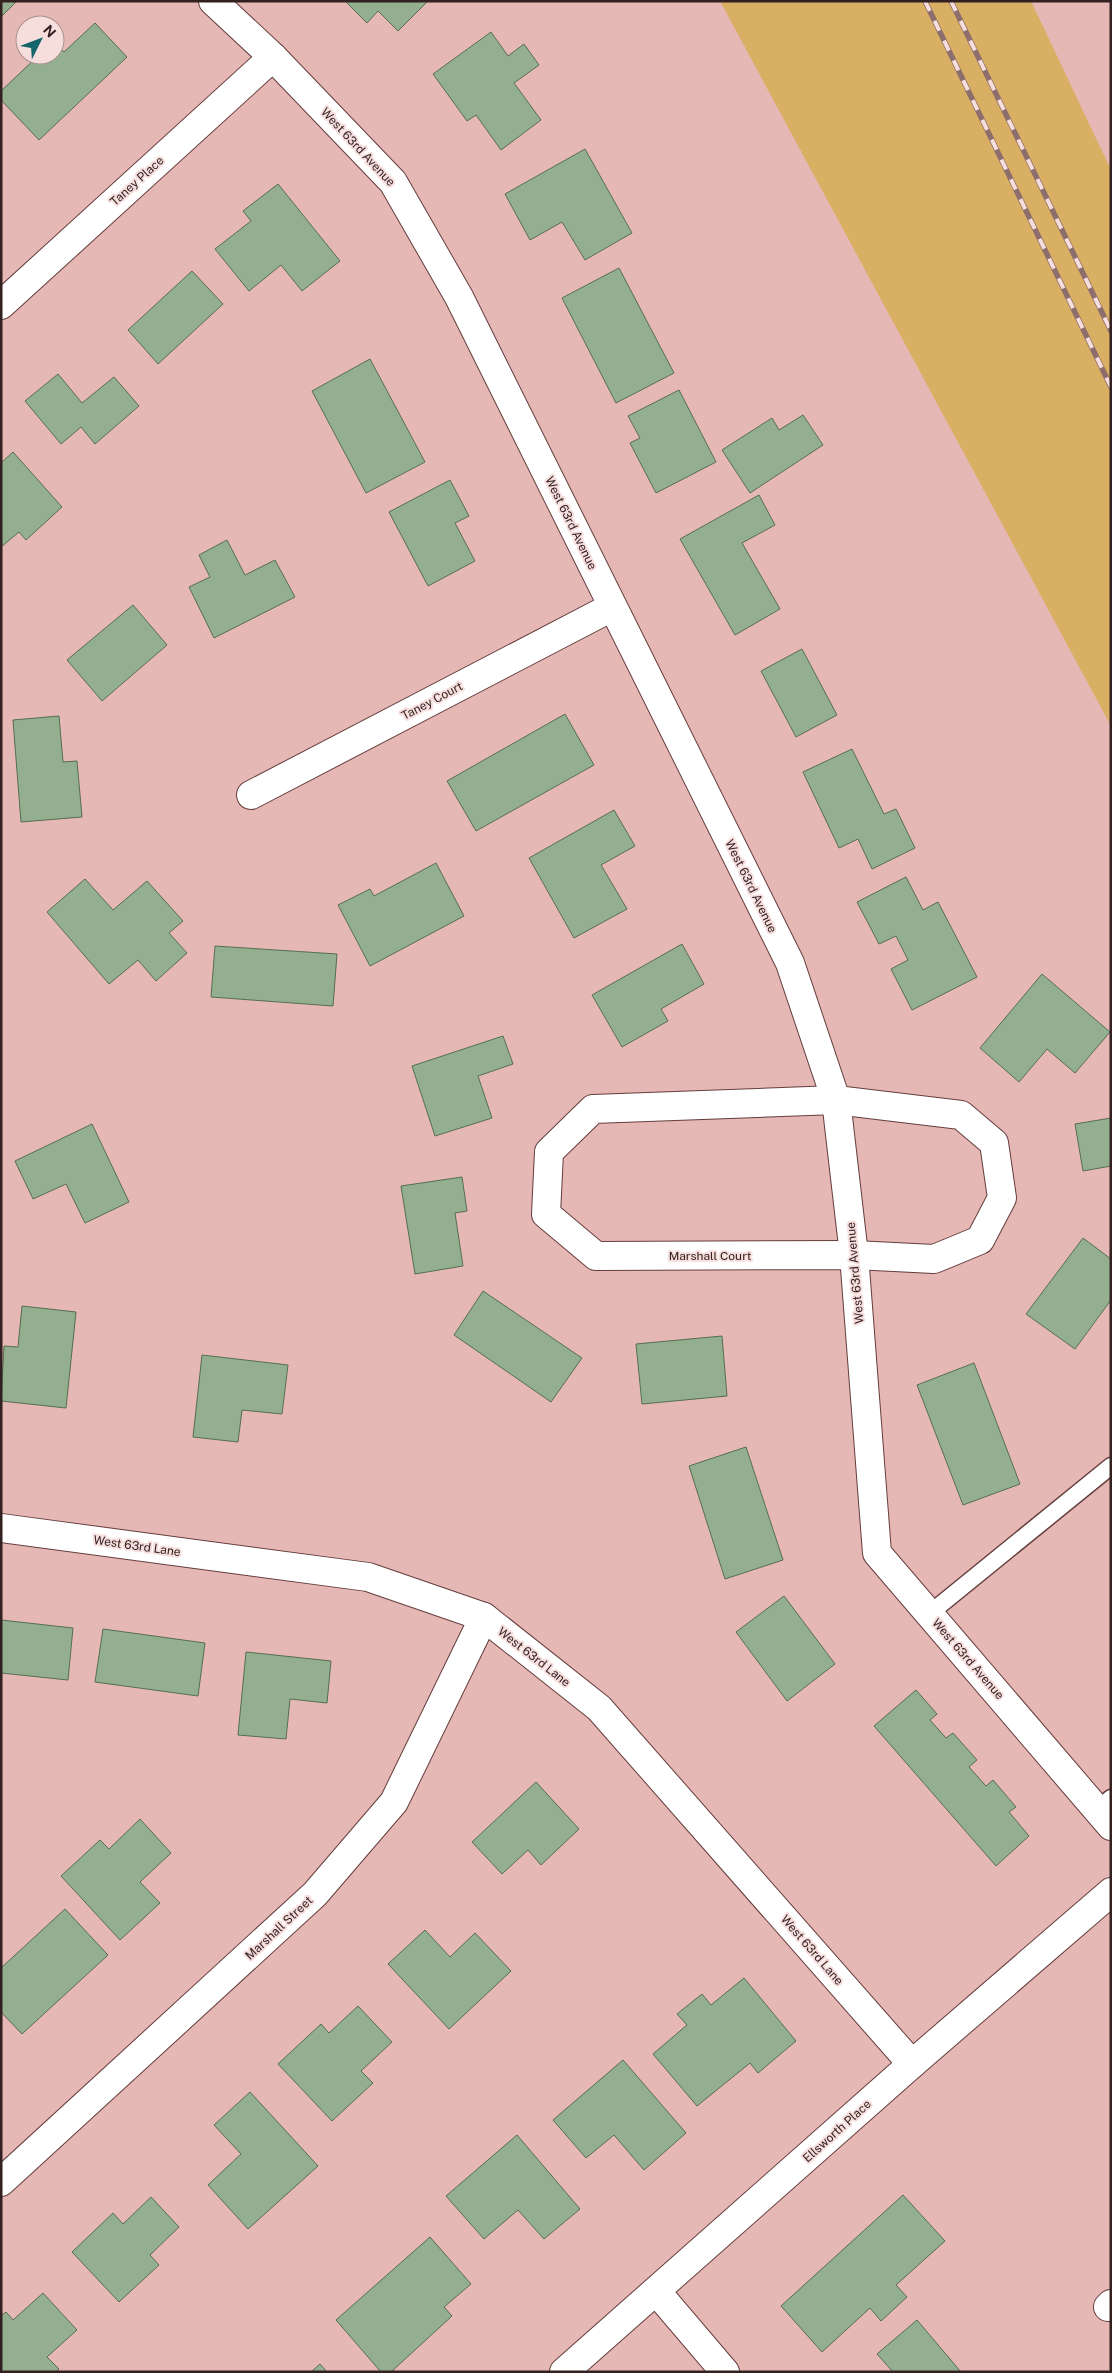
<svg xmlns="http://www.w3.org/2000/svg" width="1112" height="2373" font-family="'Public Sans',sans-serif">
<style>
.grass{fill:#d9b063}
.building{fill:#94af90;stroke:#556e51}
.lines{fill:none;stroke-linecap:round;stroke-linejoin:round}
.lane-casing{stroke:#643e3d;stroke-width:19}
.street-casing{stroke:#643e3d;stroke-width:30}
.lane{stroke:#fff;stroke-width:16}
.street{stroke:#fff;stroke-width:28}
.rail-casing{stroke:#8d6e6c;stroke-width:5.5}
.rail{stroke:#f6dedd;stroke-width:4;stroke-dasharray:11;stroke-linecap:butt}
.labels{text-anchor:middle;dominant-baseline:central;stroke-width:4;stroke-linejoin:round;paint-order:stroke}
.street-label{font-size:12px;fill:#322120;stroke:#f6dedd}
</style>
<rect width="100%" height="100%" fill="#e5b7b5"/>
<!-- grass -->
<path class="grass" d="M720 1H1031L1111 170V726Z"/>
<!-- building -->
<g class="building">
<path d="M1 1H17L1 17Z"/>
<path d="M345 1H428L398 31 378 11 367 23Z"/>
<path d="M95 23 127 57 39 140 1 100V91L39 55H55V43L64 52Z"/>
<path d="M491 32 508 56 524 44 539 65 514 83 541 120 501 150 476 115 467 121 433 74Z"/>
<path d="M585 149 632 233 585 260 562 222 530 240 505 194Z"/>
<path d="M278 184 340 261 302 291 281 265 249 291 215 249 251 221 243 211Z"/>
<path d="M619 268 674 373 616 403 562 298Z"/>
<path d="M192 271 223 304 158 364 128 330Z"/>
<path d="M370 359 425 462 366 493 312 391Z"/>
<path d="M58 374 82 403 114 377 139 406 95 444 81 427 61 444 25 401Z"/>
<path d="M679 390 716 462 656 493 630 443 640 438 628 416Z"/>
<path d="M803 415 823 445 750 493 722 450 772 418 779 430Z"/>
<path d="M13 452 62 507 26 540 19 532 1 547V463Z"/>
<path d="M450 480 469 516 455 523 475 561 428 586 389 512Z"/>
<path d="M759 495 775 525 742 543 780 609 735 635 680 539Z"/>
<path d="M227 540 245 575 275 560 295 597 214 638 189 587 210 577 199 555Z"/>
<path d="M133 605 167 645 102 701 67 660Z"/>
<path d="M802 649 837 715 796 737 761 671Z"/>
<path d="M565 714 594 765 476 831 447 781Z"/>
<path d="M59 716 63 762 77 761 82 817 21 822 13 720Z"/>
<path d="M852 749 884 814 896 809 915 848 872 869 858 839 839 848 803 772Z"/>
<path d="M614 810 635 846 601 865 627 909 574 938 529 858Z"/>
<path d="M436 863 464 916 370 966 338 905 370 889 374 896Z"/>
<path d="M906 877 923 910 938 902 977 977 912 1010 891 969 908 960 896 936 879 944 857 902Z"/>
<path d="M85 879 113 910 147 881 183 921 169 933 187 953 156 981 138 960 109 984 47 912Z"/>
<path d="M682 944 704 984 661 1009 668 1021 622 1047 592 995Z"/>
<path d="M215 946 337 954 333 1006 211 997Z"/>
<path d="M1042 974 1110 1032 1075 1073 1047 1049 1019 1082 980 1048Z"/>
<path d="M503 1036 513 1064 478 1076 492 1118 435 1136 412 1066Z"/>
<path d="M1111 1118V1166L1083 1171 1075 1124Z"/>
<path d="M92 1124 129 1202 85 1223 66 1184 33 1199 15 1161Z"/>
<path d="M462 1177 467 1211 455 1213 463 1266 415 1274 401 1186Z"/>
<path d="M1083 1238 1111 1259V1300L1075 1349 1026 1314Z"/>
<path d="M483 1291 582 1358 551 1402 454 1335Z"/>
<path d="M22 1306 76 1312 66 1408 1 1401 4 1346 18 1347Z"/>
<path d="M722 1336 727 1396 642 1404 636 1344Z"/>
<path d="M202 1355 288 1365 282 1414 242 1410 238 1442 193 1437Z"/>
<path d="M974 1363 1020 1484 963 1505 917 1385Z"/>
<path d="M746 1447 783 1560 725 1579 689 1466Z"/>
<path d="M784 1596 835 1664 787 1701 736 1632Z"/>
<path d="M1 1620 73 1628 68 1680 1 1673Z"/>
<path d="M103 1629 205 1643 198 1696 95 1682Z"/>
<path d="M246 1652 331 1661 327 1703 290 1699 286 1739 238 1735Z"/>
<path d="M916 1690 937 1714 930 1720 946 1738 953 1733 977 1760 969 1767 986 1786 993 1780 1016 1807 1009 1812 1029 1836 996 1866 874 1726Z"/>
<path d="M536 1782 579 1829 541 1865 528 1850 502 1874 472 1842Z"/>
<path d="M140 1819 171 1853 140 1882 160 1903 120 1940 61 1876 100 1840 109 1849Z"/>
<path d="M65 1909 108 1955 22 2034 1 2012V1968Z"/>
<path d="M425 1930 450 1957 475 1933 511 1971 449 2029 388 1964Z"/>
<path d="M744 1978 796 2041 758 2073 750 2063 697 2106 653 2054 687 2025 677 2014 702 1994 711 2005Z"/>
<path d="M358 2006 392 2042 361 2071 373 2083 332 2121 278 2064 321 2024 329 2033Z"/>
<path d="M623 2060 686 2133 644 2170 614 2135 586 2158 553 2120Z"/>
<path d="M250 2092 318 2166 248 2229 208 2185 241 2154 214 2125Z"/>
<path d="M517 2135 580 2209 544 2239 518 2210 484 2239 446 2196Z"/>
<path d="M903 2195 945 2241 896 2285 907 2297 881 2321 870 2308 822 2352 781 2306Z"/>
<path d="M151 2197 179 2227 150 2255 159 2265 119 2302 72 2252 113 2213 123 2224Z"/>
<path d="M430 2237 471 2284 444 2307 452 2316 391 2372H381L336 2320Z"/>
<path d="M43 2293 77 2330 47 2357 59 2369 56 2372H1V2316L6 2312 13 2320Z"/>
<path d="M917 2320 961 2372H893L877 2354Z"/>
<path d="M320 2364 327 2372H311Z"/>
</g>
<g class="lines">
<defs>
<g id="lane">
<path d="M929 1614 1111 1466"/>
<path d="M1097 1810 1111 1798"/>
</g>
<g id="street">
<path d="M213 1 273 57 393 182 459 297 790 963 836 1100 854 1255 877 1553 1111 1826"/>
<path d="M1 305 273 57"/>
<path d="M251 795 612 607"/>
<path d="M836 1100 961 1115 994 1143 1002 1198 980 1240 934 1259 854 1255 596 1256 546 1214 549 1152 593 1109Z"/>
<path d="M1 1528 368 1577 484 1617 599 1708 912 2064"/>
<path d="M1 2182 315 1894 394 1802 484 1617"/>
<path d="M656 2291 725 2372"/>
<path d="M1108 2307 1111 2304"/>
<path d="M564 2372 912 2064 1111 1892"/>
</g>
</defs>
<!-- lane casing -->
<use href="#lane" class="lane-casing"/>
<!-- street casing -->
<use href="#street" class="street-casing"/>
<!-- lane -->
<use href="#lane" class="lane"/>
<!-- street -->
<use href="#street" class="street"/>
<defs>
<g id="rail">
<path d="M925 1 1111 387"/>
<path d="M951 1 1111 331"/>
</g>
</defs>
<!-- rail casing -->
<use href="#rail" class="rail-casing"/>
<!-- rail -->
<use href="#rail" class="rail"/>
</g>
<g class="labels">
<!-- street labels -->
<g class="street-label">
<text transform="translate(358 147) rotate(47)">West 63rd Avenue</text>
<text transform="translate(137 181) rotate(-42)">Taney Place</text>
<text transform="translate(571 523) rotate(64)">West 63rd Avenue</text>
<text transform="translate(432 701) rotate(-28)">Taney Court</text>
<text transform="translate(751 886) rotate(64)">West 63rd Avenue</text>
<text x="710" y="1256">Marshall Court</text>
<text transform="translate(855 1273) rotate(-95)">West 63rd Avenue</text>
<text transform="translate(137 1546) rotate(8)">West 63rd Lane</text>
<text transform="translate(534 1657) rotate(38)">West 63rd Lane</text>
<text transform="translate(968 1659) rotate(49)">West 63rd Avenue</text>
<text transform="translate(279 1928) rotate(-43)">Marshall Street</text>
<text transform="translate(812 1950) rotate(49)">West 63rd Lane</text>
<text transform="translate(837 2131) rotate(-42)">Ellsworth Place</text>
</g>
</g>
<!-- border -->
<rect width="1112" height="2373" fill="none" stroke="#322120" stroke-width="5"/>
<!-- north arrow -->
<g transform="translate(40 40) rotate(48)"><circle r="24" fill="#f6dedd" stroke="#a89291"/>
<path d="M0-4L9 19L0 12L-9 19Z" fill="#156469"/>
<text y="-8" font-size="14" font-weight="bold" text-anchor="middle" fill="#322120">N</text>
</g>
</svg>
